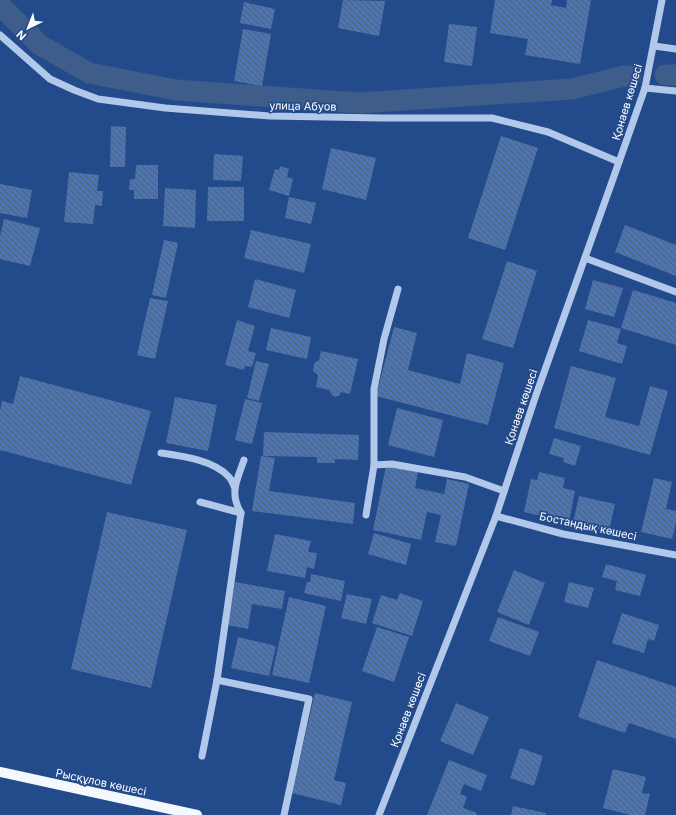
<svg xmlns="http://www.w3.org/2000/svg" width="676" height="815" font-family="Inter,sans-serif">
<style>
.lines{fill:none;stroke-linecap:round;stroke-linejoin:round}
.canal{stroke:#3f5d8b;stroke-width:21}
.building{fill:url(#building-back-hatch)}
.minor{stroke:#b1c8eb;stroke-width:7}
.major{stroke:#f5f8fe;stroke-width:10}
.labels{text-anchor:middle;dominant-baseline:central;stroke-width:3.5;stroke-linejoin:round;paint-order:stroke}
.street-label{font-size:11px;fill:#fff;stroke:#234b8b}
</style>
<defs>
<pattern id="building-back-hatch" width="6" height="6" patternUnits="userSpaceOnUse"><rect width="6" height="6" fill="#4b74b2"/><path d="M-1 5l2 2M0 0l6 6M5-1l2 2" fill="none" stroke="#4c607f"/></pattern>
</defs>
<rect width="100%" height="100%" fill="#234b8b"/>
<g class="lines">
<!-- canal -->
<g class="canal">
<path d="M0 5 40 45 89 73 176 90 359 103 572 89 624 76H631"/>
<path d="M665 75H676"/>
</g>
</g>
<!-- building -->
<g class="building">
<path d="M343 0 385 1 379 36 338 28Z"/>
<path d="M495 0H552L551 5 566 8 567 0H591L580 64 525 55 528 39 490 33Z"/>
<path d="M244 2 275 9 271 29 240 23Z"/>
<path d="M449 24 477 27 472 66 444 62Z"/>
<path d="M243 29 271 34 262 86 234 81Z"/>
<path d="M111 126 126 127 125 167H110Z"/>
<path d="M501 136 538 148 505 250 468 238Z"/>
<path d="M331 148 376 158 366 200 322 189Z"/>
<path d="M214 154 243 156 241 181 213 180Z"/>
<path d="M136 165H158V199H134V190H129L130 179H135Z"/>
<path d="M280 166 289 169 287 177 293 179 289 196 269 190 275 169 279 170Z"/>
<path d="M69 172 99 175 97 191H103L102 206 95 205 93 224 64 222Z"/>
<path d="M0 184 32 190 27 218 0 213Z"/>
<path d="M208 187H244V221H207Z"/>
<path d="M165 188 196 190 195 228 163 226Z"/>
<path d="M289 197 316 203 311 224 285 218Z"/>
<path d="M4 219 40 228 30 266 0 259V236Z"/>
<path d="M625 225 676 245V276L615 252Z"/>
<path d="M251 230 311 244 304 273 244 258Z"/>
<path d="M164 240 178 243 166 298 152 295Z"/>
<path d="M507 261 537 271 513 348 482 339Z"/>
<path d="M255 279 296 290 289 318 248 307Z"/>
<path d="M593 280 623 288 614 317 585 309Z"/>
<path d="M633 290 676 303V345L621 328Z"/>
<path d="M150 298 168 301 155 359 137 355Z"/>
<path d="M237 320 255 326 248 351 256 353 252 367 245 366 244 370 225 365Z"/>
<path d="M588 320 621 329 617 343 627 346 622 364 579 351Z"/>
<path d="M394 327 417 333 408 370 460 384 467 353 504 363 488 425 376 396Z"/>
<path d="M271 328 311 337 307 359 266 350Z"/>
<path d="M321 351 358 359 350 394 341 392 340 395 335 397 332 395 329 390 316 387 318 375 313 371 314 363 319 360Z"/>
<path d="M256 361 269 364 259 401 247 398Z"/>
<path d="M571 366 616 378 605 417 639 426 650 386 668 391 650 455 554 428Z"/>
<path d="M20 376 151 411 131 485 0 450V411L2 401 13 404Z"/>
<path d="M175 397 217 405 208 451 166 443Z"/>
<path d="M245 399 262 403 252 444 235 440Z"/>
<path d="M397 408 443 420 434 457 388 445Z"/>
<path d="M264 432 359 435 358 460 335 459V463H317V457L263 456Z"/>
<path d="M554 438 581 446 575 466 563 462 564 458 549 454Z"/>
<path d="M261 456 275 458 269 491 355 503 353 524 252 511Z"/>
<path d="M386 466 418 472 415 488 444 494 447 479 469 484 456 546 435 542 441 515 427 512 421 540 373 530Z"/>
<path d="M539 472 565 478 563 488 575 491 569 522 524 512 531 479 537 480Z"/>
<path d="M654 478 672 482 666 509 676 511V522L672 539 641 532Z"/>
<path d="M579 496 615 504 609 531 573 523Z"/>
<path d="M107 512 187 530 151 688 71 669Z"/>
<path d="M374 533 411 544 406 565 368 554Z"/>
<path d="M275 534 311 541 308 552 317 553 314 569 307 567 305 578 267 571Z"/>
<path d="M606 564 646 575 640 596 615 590 617 581 602 577Z"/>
<path d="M514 570 545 583 529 625 497 612Z"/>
<path d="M311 574 345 581 341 601 304 593 307 582H310Z"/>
<path d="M235 582 285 591 282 609 252 604 248 629 227 625Z"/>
<path d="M569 582 594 588 588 608 564 602Z"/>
<path d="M400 593 423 601 412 636 372 623 381 595 397 600Z"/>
<path d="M347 594 372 599 366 624 341 618Z"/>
<path d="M289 597 326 606 309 683 272 675Z"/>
<path d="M622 613 659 625 654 641 648 639 644 653 612 643Z"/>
<path d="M498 617 539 632 530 656 489 641Z"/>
<path d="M377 627 409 637 394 682 362 671Z"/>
<path d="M238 637 276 646 269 676 231 668Z"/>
<path d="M597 660 676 687V739L629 723 625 733 578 717Z"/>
<path d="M315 693 352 702 334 780 346 783 341 805 292 793Z"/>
<path d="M456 703 489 717 473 755 440 741Z"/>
<path d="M520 748 543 756 534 786 510 778Z"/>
<path d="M449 760 487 775 481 791 464 784 460 794 467 797 463 808 477 813 476 815H427Z"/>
<path d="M613 769 646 777 642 793 650 794 645 815H630L603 808Z"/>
<path d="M513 806 546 813V815H511Z"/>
</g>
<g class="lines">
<!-- minor -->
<g class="minor">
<path d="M0 35 50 79 74 90 98 99 165 108 270 116 382 118H492L548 132 619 162"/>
<path d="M654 46 676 49"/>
<path d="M645 88 676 91"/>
<path d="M585 258 676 292"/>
<path d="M161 453C182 456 214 460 229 477 232 480 233 484 235 488"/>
<path d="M374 465 392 464 465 477 504 491"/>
<path d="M200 502 241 513"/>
<path d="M366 515 374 465V389L384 339 398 289"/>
<path d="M496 516 563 534 676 555"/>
<path d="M217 680 309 699 284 815"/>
<path d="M202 756 217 680 241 513C229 493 237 480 244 460"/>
<path d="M379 815 496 516 536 395 619 162 645 88 662 0"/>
</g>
<!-- major -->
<path class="major" d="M0 772 197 815"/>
</g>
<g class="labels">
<!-- street labels -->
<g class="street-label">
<text transform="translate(627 102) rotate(-73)">Қонаев көшесі</text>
<text transform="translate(303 106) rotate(1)">улица Абуов</text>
<text transform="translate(521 407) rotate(-71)">Қонаев көшесі</text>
<text transform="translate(588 526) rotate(12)">Бостандық көшесі</text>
<text transform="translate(408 710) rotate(-69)">Қонаев көшесі</text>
<text transform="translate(101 782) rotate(12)">Рысқұлов көшесі</text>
</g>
</g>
<!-- north arrow -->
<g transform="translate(28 28) rotate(223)" stroke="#234b8b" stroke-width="3" paint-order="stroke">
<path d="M0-3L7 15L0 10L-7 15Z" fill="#ffffff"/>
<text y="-6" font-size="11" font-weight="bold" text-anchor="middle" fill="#ffffff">N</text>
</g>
</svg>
